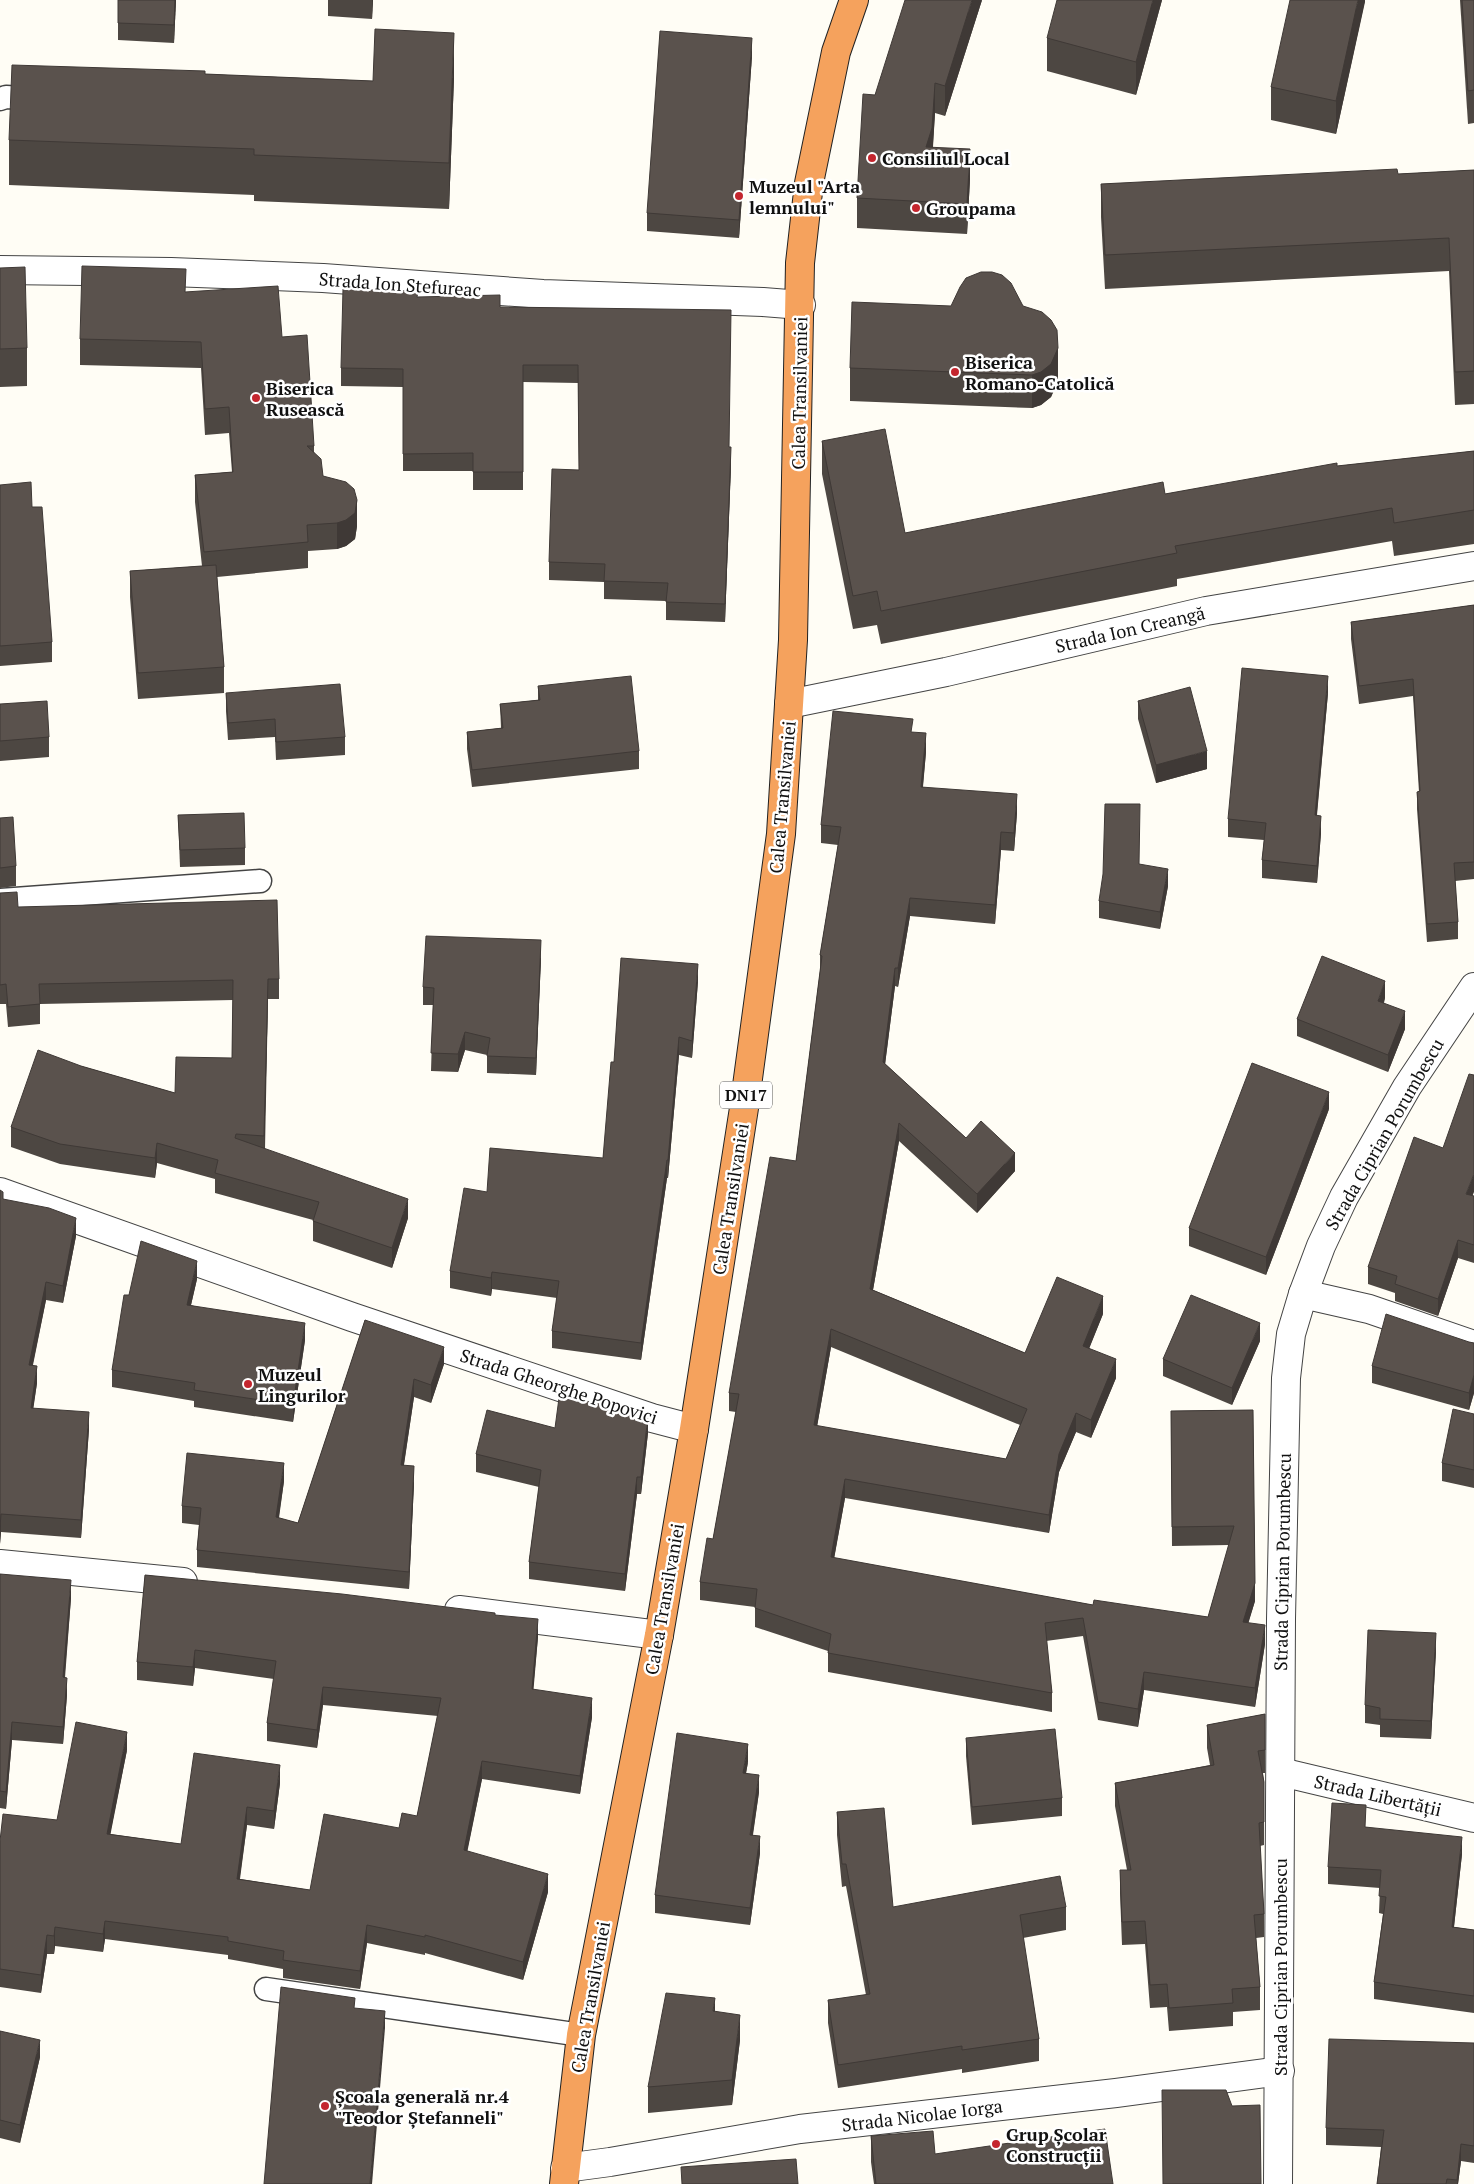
<svg xmlns="http://www.w3.org/2000/svg" width="1474" height="2184" font-family="'PT Serif',serif">
<style>
.lines{fill:none;stroke-linecap:round;stroke-linejoin:round}
.lane-casing{stroke:#444;stroke-width:25}
.street-casing{stroke:#444;stroke-width:30}
.highway-casing{stroke:#222;stroke-width:30}
.lane{stroke:#fff;stroke-width:22}
.street{stroke:#fff;stroke-width:28}
.highway{stroke:#f5a25d;stroke-width:28}
.wall{fill:#4d4742;fill-rule:evenodd}
.shaded-wall{fill:#3f3936}
.building{fill:#5a524d;stroke:#3f3936;fill-rule:evenodd}
.poi-dot{fill:#c4262e;stroke:#fff;stroke-width:2}
.labels{text-anchor:middle;dominant-baseline:central;stroke-width:5;stroke-linejoin:round;paint-order:stroke}
.shield{fill:#fff;stroke:#585858;stroke-width:1}
.shield-label{font-size:16px;font-weight:bold;fill:#111}
.poi-label{font-size:18px;font-weight:bold;fill:#111;stroke:#fff;text-anchor:start}
.street-label{font-size:18px;fill:#111;stroke:#fff}
</style>
<rect width="100%" height="100%" fill="#fffdf5"/>
<g class="lines">
<defs>
<g id="lane">
<path d="M0 99 6 97 41 99"/>
<path d="M0 900 260 881"/>
<path d="M266 1989 581 2035"/>
</g>
<g id="street">
<path d="M0 270 171 272 323 278 543 294 763 302 801 305"/>
<path d="M789 704 946 672 1206 611 1474 566"/>
<path d="M0 1192 352 1317 652 1418 694 1429"/>
<path d="M1303 1294 1369 1309 1474 1345"/>
<path d="M0 1564 183 1582"/>
<path d="M459 1610 659 1635"/>
<path d="M1281 1772 1474 1818"/>
<path d="M565 2168 610 2162 800 2129 1116 2093 1280 2071"/>
<path d="M1278 2184 1281 1619 1286 1378 1291 1334 1303 1294 1321 1246 1344 1197 1407 1087 1474 987"/>
</g>
<path id="highway" d="M564 2184 581 2035 659 1635 694 1429 744 1108 781 834 793 640 800 263 809 183 836 52 854 0"/>
</defs>
<!-- lane casing -->
<use href="#lane" class="lane-casing"/>
<!-- street casing -->
<use href="#street" class="street-casing"/>
<!-- highway casing -->
<use href="#highway" class="highway-casing"/>
<!-- lane -->
<use href="#lane" class="lane"/>
<!-- street -->
<use href="#street" class="street"/>
<!-- highway -->
<use href="#highway" class="highway"/>
</g>
<!-- wall -->
<g class="wall">
<path d="M118 0H176L174 43 118 40Z"/>
<path d="M328 0H373L372 19 328 16Z"/>
<path d="M982 0 945 116 935 113 933 147 970 179 967 234 857 228V198L875 95Z"/>
<path d="M1162 0 1136 95 1047 71V38Z"/>
<path d="M1365 0 1336 134 1271 120V87Z"/>
<path d="M1460 0H1474V123L1468 124Z"/>
<path d="M752 56 739 238 647 231V213Z"/>
<path d="M205 74 373 81 454 78 449 209 254 201V195L9 185V140Z"/>
<path d="M1474 170V404L1455 405 1449 271 1105 289 1101 217V184L1398 174Z"/>
<path d="M0 268 27 348V386L0 387Z"/>
<path d="M186 292 282 337 314 446V452L323 476 357 526 355 539 346 546 337 549 308 551V568L217 577 224 667V693L138 699 130 597V571L202 566 195 502V475L232 472 229 433 205 435 201 368 80 365V339Z"/>
<path d="M418 297 500 307 729 447 731 465 725 622 666 620V601L604 599V582L549 580V562L579 470 578 383 523 382V490H473V471H403V387L341 386V368Z"/>
<path d="M951 306 1058 381 1051 397 1041 405 1032 408 850 401V368Z"/>
<path d="M822 441 905 533 1165 494 1337 466 1474 451V544L1394 556 1392 541 1177 579V586L881 644 877 625 853 629 822 474Z"/>
<path d="M0 485 32 507 52 642V662L0 666Z"/>
<path d="M1474 605V879L1455 881 1458 922V939L1427 942 1417 809V792H1419L1413 696 1359 704 1351 639V622Z"/>
<path d="M538 686 639 751V769L472 787 467 749V732L501 728 500 704 538 700Z"/>
<path d="M226 693 345 737V755L276 760 275 737 228 740 226 711Z"/>
<path d="M1328 693 1317 815 1321 833 1317 883 1262 878V860L1264 840 1228 837V819Z"/>
<path d="M1138 701 1207 769 1156 783 1138 719Z"/>
<path d="M0 704 49 737V757L0 761Z"/>
<path d="M913 732 926 752 923 787 1017 813 1014 851 1001 850 995 924 910 916 898 987 895 986 885 1064 966 1138 1015 1171 977 1213 899 1141 873 1290 1025 1353 1103 1314 1089 1348 1116 1378 1091 1438 1076 1432 1059 1472 1049 1533 845 1498 834 1558 1093 1605 1208 1617 1229 1545 1172 1546 1171 1411 1253 1410 1255 1601 1248 1623 1265 1644 1255 1707 1144 1690 1138 1727 1098 1720 1083 1636 1046 1641 1052 1693V1712L828 1672V1651L755 1627V1607L700 1600V1582L713 1539 736 1412 729 1411V1393L796 1161 820 971V955L838 845 821 843V825ZM831 1347 1020 1425 1006 1459 817 1426Z"/>
<path d="M178 815 245 848V865L180 867Z"/>
<path d="M0 818 16 866V886L0 888Z"/>
<path d="M1139 864 1168 886 1160 929 1099 918V901Z"/>
<path d="M0 893 18 907 279 979V999H268L265 1149 408 1218 392 1268 313 1241V1220L215 1193V1179L157 1163 155 1178 60 1164 11 1147V1127L81 1066 175 1093 232 1058 233 1000 40 1004V1024L8 1027 6 1004H0Z"/>
<path d="M541 958 536 1075 487 1073V1055L465 1050 458 1072 431 1071 433 1005H423V987Z"/>
<path d="M698 981 692 1058 679 1055 668 1178H667L641 1360 552 1348V1331L557 1298 492 1289 491 1296 450 1288V1271L487 1192 603 1158 614 1062Z"/>
<path d="M1385 998 1384 1003 1405 1029 1388 1072 1297 1036V1019Z"/>
<path d="M1329 1109 1266 1275 1189 1246V1228Z"/>
<path d="M0 1190 3 1199 76 1236 63 1303 46 1300 33 1365 37 1383 33 1408 89 1429 81 1538 1 1532 0 1544Z"/>
<path d="M1472 1196H1474V1263L1458 1258 1438 1316 1395 1301V1293L1368 1284V1267Z"/>
<path d="M197 1279 191 1305 305 1340 293 1422 194 1407V1401L112 1387V1370L129 1295Z"/>
<path d="M365 1320 444 1364 431 1403 414 1397 404 1465 414 1483 409 1589 197 1567V1550L199 1525 182 1523V1506L284 1481 279 1518 298 1523Z"/>
<path d="M1260 1341 1232 1405 1163 1376V1359Z"/>
<path d="M1469 1342 1474 1343V1393L1469 1410 1372 1383V1366Z"/>
<path d="M1474 1414V1488L1442 1481V1463Z"/>
<path d="M555 1428 648 1433 641 1494H637L625 1591 529 1579V1562L539 1487 476 1472V1454Z"/>
<path d="M0 1574 71 1598 65 1678 67 1695 63 1744 12 1740 6 1809 0 1808Z"/>
<path d="M145 1575 495 1615 538 1637 533 1689 592 1717 580 1794 482 1779 467 1851 548 1892 523 1980 425 1953V1955L367 1943 360 1989 283 1978V1969L228 1959V1955L105 1939 103 1952 55 1946 54 1954H47L41 1993 0 1987V1841L57 1820 127 1750 110 1834 181 1844 280 1783 274 1829 247 1825 240 1879 310 1890 399 1828 417 1816 438 1716 323 1705 317 1748 267 1741V1723L274 1679 195 1668 193 1686 137 1680V1662Z"/>
<path d="M1436 1651 1431 1739 1380 1737V1725L1365 1723V1705Z"/>
<path d="M1265 1714V1773H1263L1264 1782V1845L1260 1846 1264 1914V1937L1256 1938 1260 1987V2010L1233 2012V2026L1169 2031 1167 2007 1150 2008 1145 1944 1122 1945 1120 1893V1870H1127L1115 1806V1783L1210 1765 1207 1748V1725Z"/>
<path d="M966 1738 1062 1798V1816L972 1825 966 1756Z"/>
<path d="M748 1762 746 1773 759 1792 753 1835 760 1853 750 1925 655 1913V1895Z"/>
<path d="M837 1812 893 1907H1066V1930L1023 1938 1039 2039V2061L962 2073V2069L838 2088 828 2023V2000L866 1995 846 1886 842 1887 837 1835Z"/>
<path d="M1366 1827 1462 1854 1454 1927 1474 1930V2013L1374 1999V1982L1383 1914 1379 1913 1380 1888 1328 1884V1867Z"/>
<path d="M715 2012 740 2040 732 2105 648 2113V2087Z"/>
<path d="M0 2031 40 2057 20 2143 0 2138Z"/>
<path d="M1474 2043V2163L1461 2161 1458 2184H1377L1381 2147 1326 2145V2128Z"/>
<path d="M871 2136 935 2154 1113 2184H874L871 2162Z"/>
</g>
<!-- shaded-wall -->
<g class="shaded-wall">
<path d="M175 0H176L174 43V25Z"/>
<path d="M372 0H373L372 19Z"/>
<path d="M972 0H982L945 116V86Z"/>
<path d="M1153 0H1162L1136 95V62Z"/>
<path d="M1358 0H1365V2L1336 134V101Z"/>
<path d="M454 33V78L449 209V163Z"/>
<path d="M752 38V56L739 238V220Z"/>
<path d="M935 83V113L932 158 926 147Z"/>
<path d="M970 149V179L967 234V204Z"/>
<path d="M1058 348V381L1051 397 1041 405 1032 408V375Z"/>
<path d="M731 447V465L725 622V604Z"/>
<path d="M357 500V526L355 539 346 546 337 549V523Z"/>
<path d="M1328 676V693L1315 833V815Z"/>
<path d="M926 733V752L921 805V787Z"/>
<path d="M1207 751V769L1156 783V765Z"/>
<path d="M1017 794V813L1014 851V833Z"/>
<path d="M1321 816V833L1317 883V866Z"/>
<path d="M1001 832V850L995 924V905Z"/>
<path d="M1168 869V886L1160 929V912Z"/>
<path d="M910 898V916L898 987V968Z"/>
<path d="M541 940V958L536 1075V1058Z"/>
<path d="M698 964V981L692 1058V1041Z"/>
<path d="M895 968V986L883 1081V1062Z"/>
<path d="M268 979V999L264 1156V1136Z"/>
<path d="M1385 981V998L1378 1018V1001Z"/>
<path d="M1405 1011V1029L1388 1072V1055Z"/>
<path d="M465 1032V1050L458 1072V1054Z"/>
<path d="M679 1037V1055L668 1178V1160Z"/>
<path d="M1329 1092V1109L1266 1275V1257Z"/>
<path d="M899 1123V1141L870 1307V1289Z"/>
<path d="M157 1143V1163L155 1178V1158Z"/>
<path d="M1015 1153V1171L977 1213V1194Z"/>
<path d="M667 1160V1178L641 1360V1343Z"/>
<path d="M1474 1174V1192L1466 1212V1194Z"/>
<path d="M408 1199V1218L392 1268V1248Z"/>
<path d="M76 1218V1236L63 1303V1286Z"/>
<path d="M1458 1240V1258L1438 1316V1299Z"/>
<path d="M197 1261V1279L187 1322V1305Z"/>
<path d="M492 1272V1289L491 1296V1278Z"/>
<path d="M46 1282V1300L29 1382V1365Z"/>
<path d="M1103 1296V1314L1083 1364V1346Z"/>
<path d="M305 1323V1340L293 1422V1405Z"/>
<path d="M1260 1323V1341L1232 1405V1388Z"/>
<path d="M831 1329V1347L814 1444V1425Z"/>
<path d="M444 1347V1364L431 1403V1385Z"/>
<path d="M1116 1359V1378L1091 1438V1420Z"/>
<path d="M37 1366V1383L31 1425V1408Z"/>
<path d="M1474 1375V1393L1469 1410V1393Z"/>
<path d="M414 1379V1397L401 1483V1465Z"/>
<path d="M89 1412V1429L81 1538V1520Z"/>
<path d="M1076 1413V1432L1059 1472 1049 1533V1515L1059 1454Z"/>
<path d="M648 1416V1433L641 1494V1477Z"/>
<path d="M284 1463V1481L276 1535V1517Z"/>
<path d="M414 1466V1483L409 1589V1572Z"/>
<path d="M637 1477V1494L625 1591V1574Z"/>
<path d="M845 1479V1498L831 1576V1557Z"/>
<path d="M1 1514V1532L0 1544V1527Z"/>
<path d="M71 1580V1598L63 1695V1677Z"/>
<path d="M1255 1583V1601L1243 1641V1622Z"/>
<path d="M538 1619V1637L532 1707V1689Z"/>
<path d="M1265 1625V1644L1255 1707V1688Z"/>
<path d="M1436 1633V1651L1431 1739V1721Z"/>
<path d="M195 1650V1668L193 1686V1667Z"/>
<path d="M1144 1672V1690L1138 1727V1709Z"/>
<path d="M67 1678V1695L63 1744V1727Z"/>
<path d="M323 1687V1705L317 1748V1730Z"/>
<path d="M592 1698V1717L580 1794V1776Z"/>
<path d="M12 1722V1740L6 1809V1792Z"/>
<path d="M127 1732V1750L107 1852V1834Z"/>
<path d="M748 1744V1762L743 1790V1773Z"/>
<path d="M482 1761V1779L464 1868V1850Z"/>
<path d="M280 1765V1783L274 1829V1811Z"/>
<path d="M759 1775V1792L750 1852V1835Z"/>
<path d="M247 1807V1825L237 1897V1879Z"/>
<path d="M760 1836V1853L750 1925V1908Z"/>
<path d="M1462 1837V1854L1452 1944V1927Z"/>
<path d="M548 1874V1892L523 1980V1962Z"/>
<path d="M105 1921V1939L103 1952V1934Z"/>
<path d="M367 1925V1943L360 1989V1971Z"/>
<path d="M55 1927V1946L54 1954V1936Z"/>
<path d="M47 1935V1954L41 1993V1975Z"/>
<path d="M715 1998V2023L713 2011Z"/>
<path d="M385 2011V2028L372 2184H370Z"/>
<path d="M740 2015V2040L732 2105V2080Z"/>
<path d="M40 2040V2057L20 2143V2125Z"/>
<path d="M1461 2144V2161L1458 2184H1457Z"/>
</g>
<!-- building -->
<g class="building">
<path d="M118 0H175L174 25 118 23Z"/>
<path d="M905 0H972L945 86 935 83 932 128 926 147 970 149 967 204 857 198 863 94 875 95Z"/>
<path d="M1057 0H1153L1136 62 1047 38Z"/>
<path d="M1290 0H1358L1336 101 1271 87Z"/>
<path d="M1462 0H1474V90L1468 91Z"/>
<path d="M375 29 454 33 449 163 254 155V149L9 140 12 65 205 71V74L373 81Z"/>
<path d="M660 31 752 38 739 220 647 213Z"/>
<path d="M1397 169 1398 174 1474 170V371L1455 372 1449 238 1105 255 1101 184Z"/>
<path d="M82 266 186 269 185 292 278 286 282 337 307 335 314 446H307L321 459 323 476 346 482 354 489 357 500 355 513 346 520 337 523 307 525 308 542 204 552 195 475 233 472 229 407 205 409 201 342 80 339Z"/>
<path d="M25 267 27 348 0 349V268Z"/>
<path d="M981 272H992L1002 275 1011 283 1023 306 1042 312 1051 320 1057 330 1058 348 1051 364 1041 372 1032 375 850 368 852 302 951 306 960 287 966 278Z"/>
<path d="M343 289 418 291 417 297 500 295V307L731 310 729 447H731L725 604 666 602 668 583 604 581 605 564 549 562 552 469 579 470 578 365H523V472H473V453L403 454V369L341 368Z"/>
<path d="M885 429 905 533 1163 482 1165 494 1337 463V466L1474 451V510L1394 523 1392 508 1175 546 1177 553 881 611 877 591 853 596 822 441Z"/>
<path d="M31 482 32 507H42L52 642 0 646V485Z"/>
<path d="M216 565 224 667 138 673 130 571Z"/>
<path d="M1474 605V862L1454 863 1458 922 1427 924 1417 792 1420 791 1413 679 1359 686 1351 622Z"/>
<path d="M1242 668 1328 676 1315 815 1321 816 1317 866 1262 860 1266 823 1228 819Z"/>
<path d="M631 676 639 751 472 770 467 732 503 728 500 704 540 700 538 686Z"/>
<path d="M340 684 345 737 276 742 275 719 228 723 226 693Z"/>
<path d="M1190 687 1207 751 1156 765 1138 701Z"/>
<path d="M47 701 49 737 0 741V704Z"/>
<path d="M833 711 913 719 911 732 926 733 921 787 1017 794 1014 833 1001 832 995 905 910 898 898 968H895L883 1062 966 1138 981 1121 1015 1153 977 1194 899 1123 870 1289 1025 1353 1057 1277 1103 1296 1083 1346 1116 1359 1091 1420 1076 1413 1059 1454 1049 1515 845 1479 831 1557 1093 1605 1094 1600 1208 1617 1234 1526 1172 1527 1171 1411 1253 1410 1255 1583 1243 1622 1265 1625 1255 1688 1144 1672 1138 1709 1098 1702 1083 1618 1045 1623 1052 1693 828 1653 831 1634 755 1608 757 1589 700 1582 707 1538 713 1539 739 1394 729 1393 770 1157 796 1161 822 956 820 955 841 827 821 825ZM831 1329 1027 1409 1006 1459 814 1425Z"/>
<path d="M1105 804H1140L1139 864 1168 869 1160 912 1099 901 1103 874Z"/>
<path d="M244 813 245 848 180 850 178 815Z"/>
<path d="M13 817 16 866 0 868V818Z"/>
<path d="M17 892 18 907 277 900 279 979H268L264 1136 236 1134 235 1138 408 1199 392 1248 313 1221 319 1202 215 1173 218 1160 157 1143 155 1158 60 1144 11 1127 38 1050 81 1066 175 1093 176 1057 232 1058 233 980 39 984 40 1004 8 1007 6 984 0 985V893Z"/>
<path d="M426 936 541 940 536 1058 487 1056 490 1038 465 1032 458 1054 431 1053 434 988 423 987Z"/>
<path d="M1322 956 1385 981 1378 1001 1405 1011 1388 1055 1297 1019Z"/>
<path d="M621 958 698 964 692 1041 679 1037 668 1160H667L641 1343 552 1331 559 1281 492 1272 491 1278 450 1271 464 1188 487 1192 490 1148 603 1158 611 1062H614Z"/>
<path d="M1252 1063 1329 1092 1266 1257 1189 1228Z"/>
<path d="M1469 1074 1474 1075V1174L1466 1194 1474 1196V1245L1458 1240 1438 1299 1395 1284 1397 1276 1368 1267 1414 1137 1443 1148Z"/>
<path d="M0 1190 3 1192V1199L49 1208 76 1218 63 1286 46 1282 29 1365 37 1366 31 1408 89 1412 81 1520 1 1514 0 1527Z"/>
<path d="M141 1241 197 1261 187 1305 305 1323 293 1405 194 1390 195 1383 112 1370 124 1295H129Z"/>
<path d="M1191 1295 1260 1323 1232 1388 1163 1359Z"/>
<path d="M1386 1314 1469 1342 1474 1343V1375L1469 1393 1372 1366Z"/>
<path d="M365 1320 444 1347 431 1385 414 1379 401 1465 414 1466 409 1572 197 1550 201 1508 182 1506 187 1453 284 1463 276 1517 298 1523Z"/>
<path d="M559 1398 618 1405 648 1416 641 1477H637L625 1574 529 1562 541 1470 476 1454 487 1410 555 1428Z"/>
<path d="M1453 1409 1474 1414V1470L1442 1463Z"/>
<path d="M0 1574 71 1580 63 1677 67 1678 63 1727 12 1722 6 1792 0 1791Z"/>
<path d="M145 1575 342 1594 495 1613V1615L538 1619 532 1689 592 1698 580 1776 482 1761 464 1850 548 1874 523 1962 425 1935V1937L367 1925 360 1971 283 1960 284 1951 228 1941V1937L105 1921 103 1934 55 1927 54 1936 47 1935 41 1975 0 1969V1841L3 1814 57 1820 76 1722 127 1732 107 1834 181 1844 194 1753 280 1765 274 1811 247 1807 237 1879 310 1890 324 1814 399 1828 402 1813 417 1816 441 1698 323 1687 317 1730 267 1723 276 1661 195 1650 193 1667 137 1662Z"/>
<path d="M1368 1630 1436 1633 1431 1721 1380 1719V1708L1365 1705Z"/>
<path d="M1265 1714V1750L1258 1751 1264 1782V1822L1259 1823 1264 1914 1254 1915 1260 1987 1232 1989 1233 2003 1169 2008 1167 1984 1150 1985 1145 1921 1122 1922 1120 1870H1131L1115 1783 1214 1765 1207 1725Z"/>
<path d="M1055 1729 1062 1798 972 1807 966 1738Z"/>
<path d="M677 1733 748 1744 743 1773 759 1775 750 1835 760 1836 750 1908 655 1895Z"/>
<path d="M1332 1803 1366 1805 1365 1827 1462 1837 1452 1927 1474 1930V1996L1374 1982 1386 1897 1379 1896 1381 1870 1328 1867Z"/>
<path d="M884 1808 893 1907 1060 1876 1066 1907 1020 1915 1039 2039 962 2050V2046L838 2065 828 2000 870 1994 846 1864H842L837 1812Z"/>
<path d="M281 1987 355 1998 354 2008 385 2011 370 2184H264Z"/>
<path d="M666 1993 715 1998 713 2011 740 2015 732 2080 648 2087Z"/>
<path d="M0 2031 40 2040 20 2125 0 2120Z"/>
<path d="M1329 2039 1474 2043V2146L1461 2144 1457 2180 1447 2179 1446 2184H1377L1384 2130 1326 2128Z"/>
<path d="M1162 2090H1226L1232 2106 1260 2105 1261 2184H1163Z"/>
<path d="M1105 2129 1113 2184H876L871 2136 933 2131 935 2154Z"/>
<path d="M796 2159 798 2184H682L681 2167Z"/>
</g>
<!-- markers -->
<g class="poi-dot">
<circle cx="872" cy="158" r="5"/>
<circle cx="739" cy="196" r="5"/>
<circle cx="916" cy="208" r="5"/>
<circle cx="955" cy="372" r="5"/>
<circle cx="256" cy="398" r="5"/>
<circle cx="248" cy="1384" r="5"/>
<circle cx="325" cy="2106" r="5"/>
<circle cx="996" cy="2144" r="5"/>
</g>
<g class="labels">
<!-- shield labels -->
<rect class="shield" x="720" y="1081.5" width="52" height="27" rx="4"/>
<g class="shield-label">
<text x="746" y="1095">DN17</text>
</g>
<!-- poi labels -->
<g class="poi-label">
<text x="882" y="158">Consiliul Local</text>
<text x="749" y="186">Muzeul "Arta<tspan x="749" dy="21">lemnului"</tspan></text>
<text x="926" y="208">Groupama</text>
<text x="965" y="362">Biserica<tspan x="965" dy="21">Romano-Catolică</tspan></text>
<text x="266" y="388">Biserica<tspan x="266" dy="21">Rusească</tspan></text>
<text x="258" y="1374">Muzeul<tspan x="258" dy="21">Lingurilor</tspan></text>
<text x="335" y="2096">Școala generală nr.4<tspan x="335" dy="21">"Teodor Ștefanneli"</tspan></text>
<text x="1006" y="2134">Grup Școlar<tspan x="1006" dy="21">Construcții</tspan></text>
</g>
<!-- street labels -->
<g class="street-label">
<text transform="translate(400 284) rotate(4)">Strada Ion Stefureac</text>
<text transform="translate(799 393) rotate(-89)">Calea Transilvaniei</text>
<text transform="translate(1130 629) rotate(-13)">Strada Ion Creangă</text>
<text transform="translate(782 797) rotate(-85)">Calea Transilvaniei</text>
<text transform="translate(1384 1134) rotate(-60)">Strada Ciprian Porumbescu</text>
<text transform="translate(730 1199) rotate(-81)">Calea Transilvaniei</text>
<text transform="translate(559 1386) rotate(18)">Strada Gheorghe Popovici</text>
<text transform="translate(1282 1562) rotate(-89)">Strada Ciprian Porumbescu</text>
<text transform="translate(664 1599) rotate(-80)">Calea Transilvaniei</text>
<text transform="translate(1378 1795) rotate(13)">Strada Libertății</text>
<text transform="translate(1280 1967) rotate(-90)">Strada Ciprian Porumbescu</text>
<text transform="translate(590 1997) rotate(-80)">Calea Transilvaniei</text>
<text transform="translate(922 2115) rotate(-7)">Strada Nicolae Iorga</text>
</g>
</g>
</svg>
